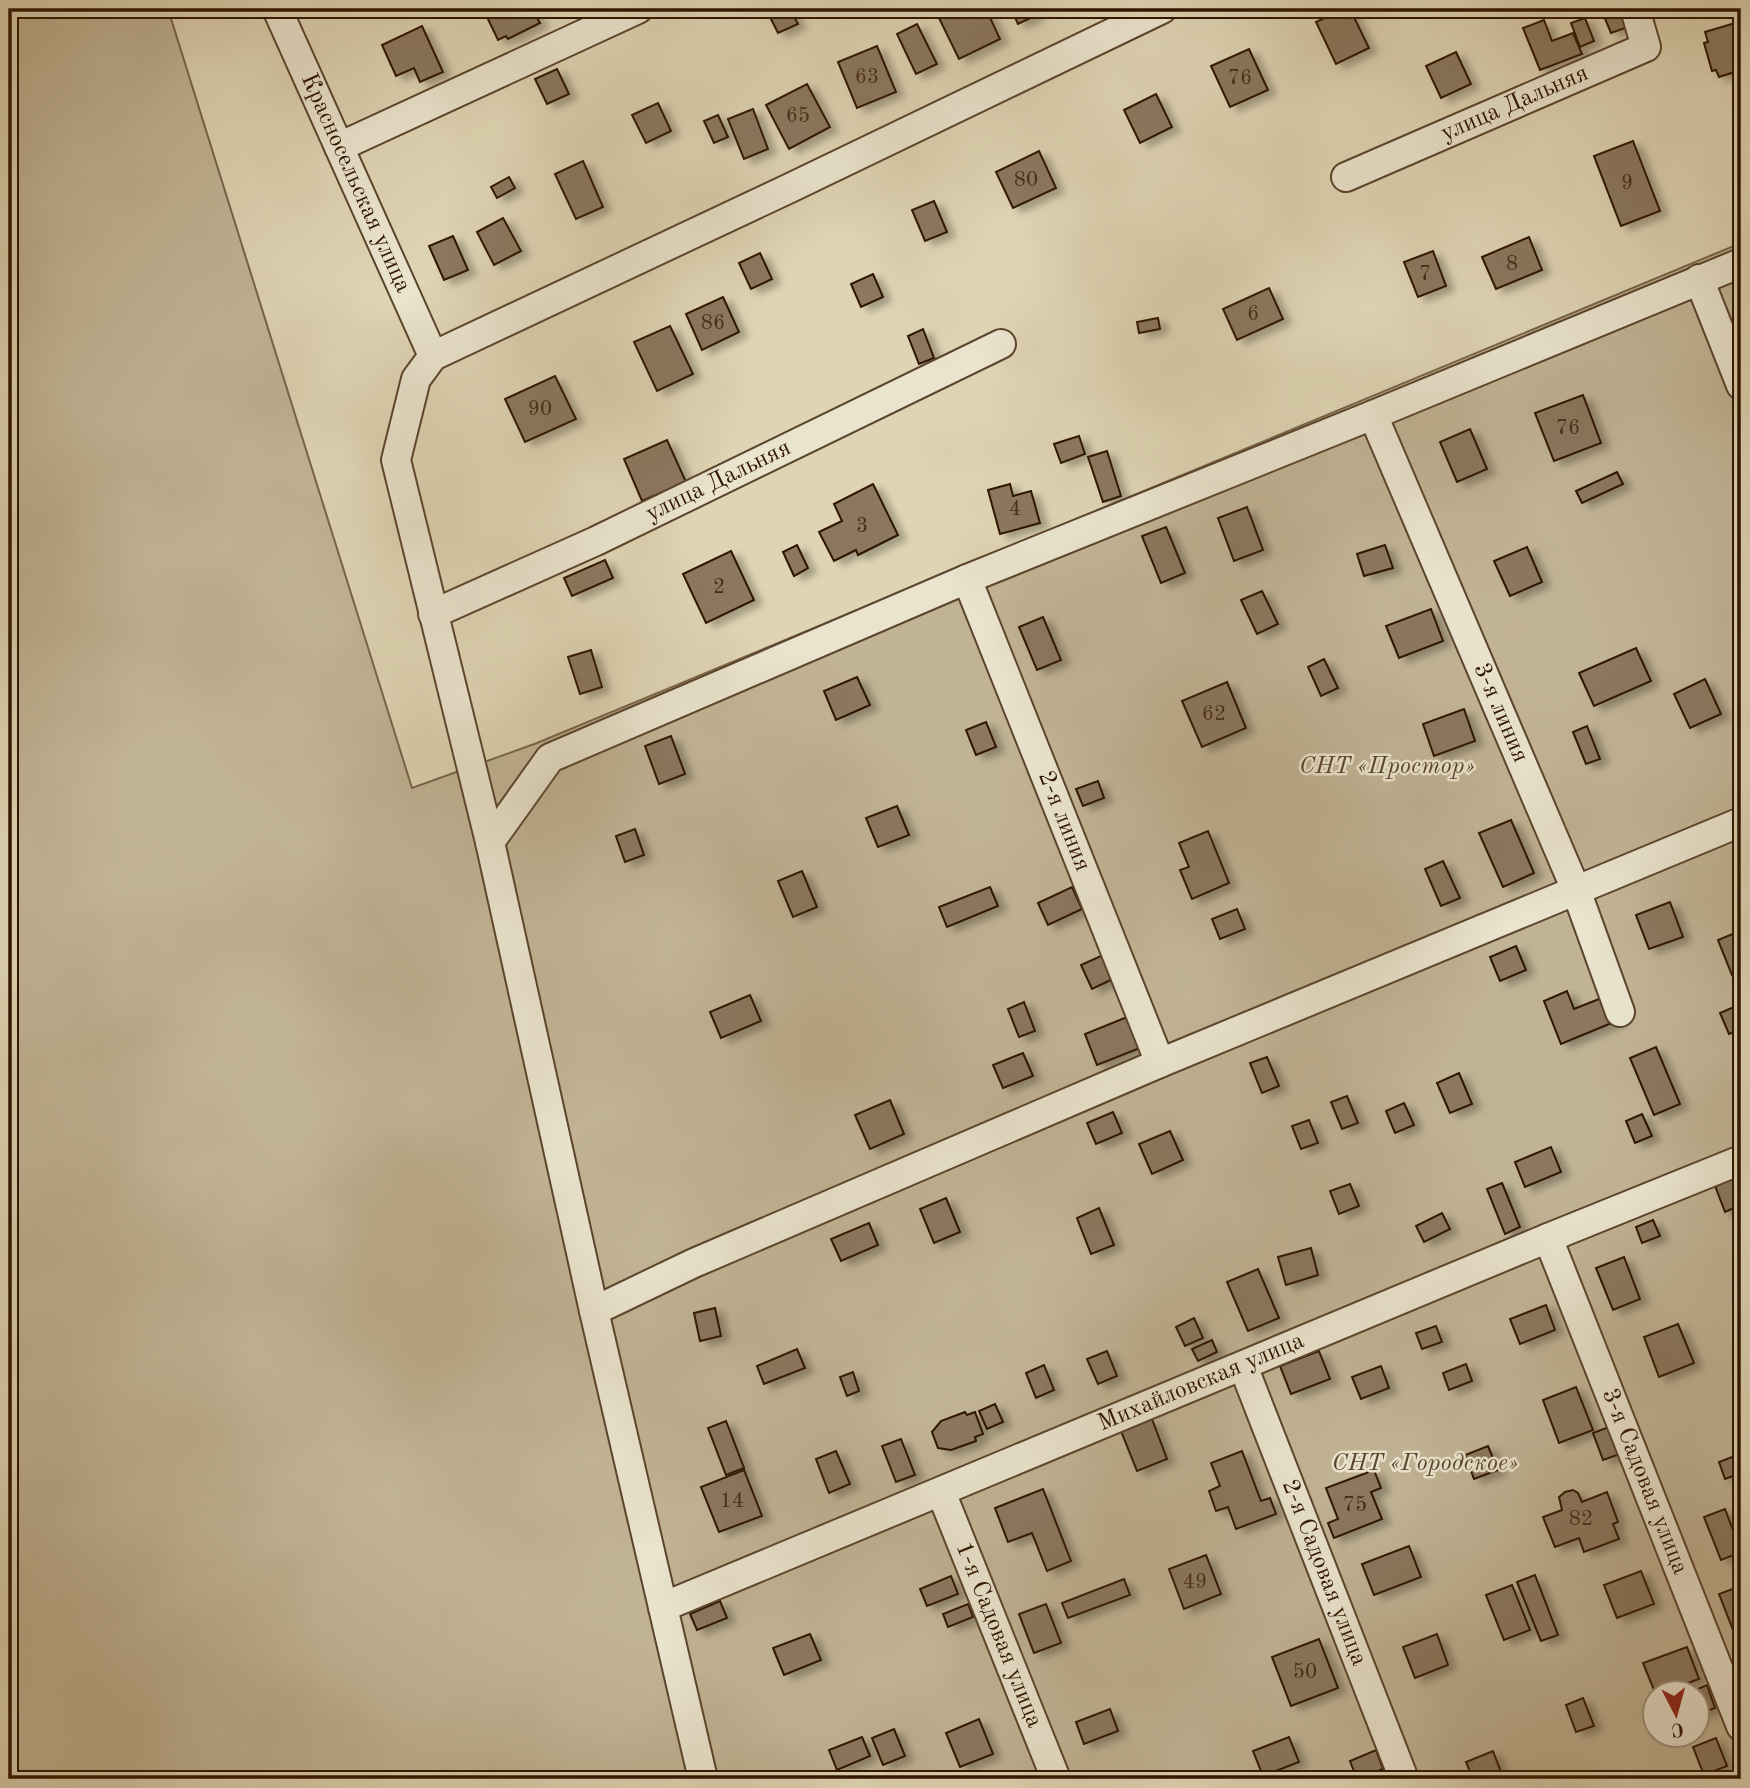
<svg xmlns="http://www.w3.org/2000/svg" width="1750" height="1788" font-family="'Old Standard TT',serif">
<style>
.green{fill:#c1b495;stroke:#78644a;stroke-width:2;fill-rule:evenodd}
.building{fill:#8b785e;stroke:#2f1400;stroke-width:2;filter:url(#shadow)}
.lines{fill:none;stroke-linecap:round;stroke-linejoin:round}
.minor-casing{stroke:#5b442d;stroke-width:32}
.minor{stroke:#eae4ce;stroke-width:28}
.labels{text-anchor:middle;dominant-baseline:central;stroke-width:5;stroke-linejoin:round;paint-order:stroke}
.number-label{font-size:21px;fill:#462d18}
.street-label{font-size:24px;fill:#2f1400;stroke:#eae4ce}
.park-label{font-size:24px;font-style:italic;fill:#5b442d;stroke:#eae4ce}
</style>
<defs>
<filter id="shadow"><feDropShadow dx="8" dy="4.5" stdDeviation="3.5" flood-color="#0004"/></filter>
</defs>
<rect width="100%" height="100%" fill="#dfd5b4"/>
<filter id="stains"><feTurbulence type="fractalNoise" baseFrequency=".00286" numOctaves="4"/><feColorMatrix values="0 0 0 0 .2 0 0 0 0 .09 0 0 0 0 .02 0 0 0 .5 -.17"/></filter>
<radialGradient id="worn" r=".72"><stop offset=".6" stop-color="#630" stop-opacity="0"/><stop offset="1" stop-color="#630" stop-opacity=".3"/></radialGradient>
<!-- green -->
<path class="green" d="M9 9H168L412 788 537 743 1741 243V1779H9ZM1656 1694H1698V1736H1656Z"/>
<!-- building -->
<g class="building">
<path d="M493 9H532L540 23 508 39 506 36 498 40 486 15 494 11Z"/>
<path d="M766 9H790L798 24 778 33Z"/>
<path d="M958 9H986L1000 39 959 59 939 18Z"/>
<path d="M1011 9H1034L1037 15 1018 24Z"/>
<path d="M1343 9H1350L1369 48 1336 64 1316 22Z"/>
<path d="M1601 9H1621L1628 27 1611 33Z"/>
<path d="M1585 18 1594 41 1580 47 1571 23Z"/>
<path d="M1544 20 1552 41 1573 33 1582 54 1540 70 1523 28Z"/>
<path d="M1735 23 1738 33 1741 32V70L1719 77 1716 70 1712 71 1704 43 1708 42 1705 32Z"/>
<path d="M917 24 937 64 916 74 897 34Z"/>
<path d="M422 26 443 72 420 82 414 68 396 76 382 45Z"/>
<path d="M877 46 896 92 857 108 838 62Z"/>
<path d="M1249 49 1268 90 1230 107 1211 66Z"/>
<path d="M1456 52 1471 84 1441 98 1426 66Z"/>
<path d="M557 69 569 94 547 104 535 79Z"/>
<path d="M807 84 830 127 789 149 766 105Z"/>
<path d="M1156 94 1172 127 1140 143 1124 110Z"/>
<path d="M658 103 671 131 646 143 632 115Z"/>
<path d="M753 109 768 149 744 159 728 119Z"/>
<path d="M718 115 728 137 714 143 704 121Z"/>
<path d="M1633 141 1660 211 1621 226 1594 156Z"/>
<path d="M1039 151 1056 188 1013 208 996 172Z"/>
<path d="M583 161 603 207 576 219 555 174Z"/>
<path d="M509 177 515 188 497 198 491 187Z"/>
<path d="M934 201 947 232 925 241 912 210Z"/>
<path d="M503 218 521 251 494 265 477 232Z"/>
<path d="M453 236 468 270 444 280 429 246Z"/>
<path d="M1529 237 1542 270 1496 289 1482 257Z"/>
<path d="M1433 251 1446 286 1418 297 1404 262Z"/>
<path d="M760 253 772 279 751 289 739 263Z"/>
<path d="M873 274 883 297 861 307 851 284Z"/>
<path d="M1269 288 1283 319 1237 340 1223 309Z"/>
<path d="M723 297 739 332 702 350 686 314Z"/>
<path d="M1158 318 1160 329 1139 333 1137 322Z"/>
<path d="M670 326 693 374 657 391 634 342Z"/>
<path d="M923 329 934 358 919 364 908 336Z"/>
<path d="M555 376 576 419 525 442 505 399Z"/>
<path d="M1583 395 1601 443 1554 461 1535 413Z"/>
<path d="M1470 429 1487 469 1457 482 1440 442Z"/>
<path d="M1079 436 1085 454 1061 463 1054 444Z"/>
<path d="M667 440 686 482 642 501 624 459Z"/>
<path d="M1107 451 1121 496 1103 502 1088 457Z"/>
<path d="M1617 472 1623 484 1582 503 1576 491Z"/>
<path d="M873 484 898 535 858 555 856 550 834 561 819 532 842 521 834 504Z"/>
<path d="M1010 484 1013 496 1031 491 1040 523 1000 534 988 490Z"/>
<path d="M1247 507 1263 550 1234 561 1218 518Z"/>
<path d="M1166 527 1185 573 1161 583 1142 536Z"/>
<path d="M797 545 808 568 794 576 783 552Z"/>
<path d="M1385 545 1393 568 1364 576 1357 554Z"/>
<path d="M1527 547 1542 582 1510 596 1494 561Z"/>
<path d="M731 551 754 600 706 623 683 574Z"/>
<path d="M605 560 613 578 572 596 564 578Z"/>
<path d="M1262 591 1278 624 1257 634 1241 600Z"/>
<path d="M1431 609 1443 641 1399 658 1386 626Z"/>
<path d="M1043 617 1061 660 1037 670 1019 627Z"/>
<path d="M1636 648 1651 681 1594 706 1579 673Z"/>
<path d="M591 650 602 687 580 694 568 657Z"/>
<path d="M1324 659 1338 688 1321 696 1308 667Z"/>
<path d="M857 677 870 705 836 720 824 691Z"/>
<path d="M1705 679 1721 714 1690 728 1674 694Z"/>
<path d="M1227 682 1246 728 1202 747 1182 701Z"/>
<path d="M1464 709 1475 741 1434 756 1423 724Z"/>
<path d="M986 722 996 747 976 755 966 730Z"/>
<path d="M1587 726 1600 759 1586 764 1573 732Z"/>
<path d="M671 736 685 774 659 784 645 746Z"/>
<path d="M1098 781 1104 798 1083 806 1076 789Z"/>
<path d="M897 806 909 835 878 847 866 818Z"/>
<path d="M1511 820 1534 873 1503 887 1479 833Z"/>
<path d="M635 829 644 855 625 862 616 836Z"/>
<path d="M1208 831 1229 883 1192 899 1180 870 1189 867 1179 843Z"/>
<path d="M1443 861 1460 898 1441 906 1425 869Z"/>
<path d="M802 871 817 907 793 917 778 881Z"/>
<path d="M990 887 998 906 947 927 939 907Z"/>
<path d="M1072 887 1082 909 1048 925 1038 903Z"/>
<path d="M1670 902 1683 937 1649 949 1636 915Z"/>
<path d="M1237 909 1245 929 1220 939 1212 919Z"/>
<path d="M1740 931 1741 972 1732 975 1718 940Z"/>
<path d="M1516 946 1526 970 1500 981 1490 957Z"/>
<path d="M1103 955 1113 979 1092 989 1081 965Z"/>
<path d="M1567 991 1574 1009 1609 995 1619 1020 1561 1044 1544 1001Z"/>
<path d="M750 995 761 1021 721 1038 710 1012Z"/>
<path d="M1024 1002 1035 1031 1019 1037 1008 1009Z"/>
<path d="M1741 1004V1029L1729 1034 1720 1013Z"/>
<path d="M1127 1017 1140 1048 1097 1065 1085 1034Z"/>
<path d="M1656 1047 1680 1104 1654 1115 1630 1058Z"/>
<path d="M1023 1053 1033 1076 1003 1088 993 1065Z"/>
<path d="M1267 1057 1279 1086 1262 1093 1250 1063Z"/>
<path d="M1459 1073 1472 1104 1450 1113 1437 1083Z"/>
<path d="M1347 1096 1358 1123 1342 1129 1331 1102Z"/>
<path d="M890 1100 904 1134 870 1149 855 1115Z"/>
<path d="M1404 1103 1414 1125 1395 1133 1386 1111Z"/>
<path d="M1113 1112 1122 1133 1096 1144 1087 1123Z"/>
<path d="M1642 1114 1652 1136 1635 1143 1626 1121Z"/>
<path d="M1309 1120 1318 1143 1301 1149 1292 1126Z"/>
<path d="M1170 1131 1183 1160 1152 1174 1139 1144Z"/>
<path d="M1551 1147 1561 1172 1525 1187 1515 1162Z"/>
<path d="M1741 1173V1205L1725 1212 1714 1183Z"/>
<path d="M1502 1183 1520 1227 1505 1234 1487 1189Z"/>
<path d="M1350 1184 1359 1206 1339 1214 1330 1191Z"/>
<path d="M946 1198 960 1232 934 1243 920 1209Z"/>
<path d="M1099 1208 1114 1245 1091 1254 1077 1218Z"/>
<path d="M1442 1213 1450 1229 1424 1242 1416 1226Z"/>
<path d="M1653 1220 1660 1236 1642 1243 1636 1227Z"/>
<path d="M869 1223 878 1245 841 1261 831 1239Z"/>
<path d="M1311 1248 1318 1275 1286 1285 1278 1257Z"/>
<path d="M1624 1257 1640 1299 1613 1310 1596 1268Z"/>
<path d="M1258 1269 1279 1318 1248 1331 1227 1282Z"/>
<path d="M1546 1305 1555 1330 1520 1344 1510 1319Z"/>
<path d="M715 1308 721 1336 700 1341 694 1313Z"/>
<path d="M1194 1318 1203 1338 1185 1346 1176 1327Z"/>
<path d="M1678 1324 1694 1363 1659 1377 1644 1337Z"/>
<path d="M1436 1326 1442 1342 1422 1349 1416 1333Z"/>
<path d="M1212 1340 1217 1352 1198 1361 1192 1349Z"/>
<path d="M797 1349 805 1368 764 1384 757 1366Z"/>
<path d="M1107 1351 1117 1376 1098 1384 1087 1359Z"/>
<path d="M1319 1351 1330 1379 1291 1394 1280 1366Z"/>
<path d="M1466 1364 1472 1381 1449 1390 1443 1373Z"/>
<path d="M1044 1365 1054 1390 1036 1398 1026 1373Z"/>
<path d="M1381 1366 1389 1388 1361 1399 1352 1377Z"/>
<path d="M853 1372 859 1391 847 1396 840 1377Z"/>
<path d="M1576 1387 1593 1430 1559 1443 1543 1400Z"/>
<path d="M995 1404 1003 1422 987 1429 979 1411Z"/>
<path d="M965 1412 967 1415 975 1412 983 1434 975 1437 976 1441 951 1450 938 1448 932 1432 941 1421Z"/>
<path d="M1152 1419 1167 1459 1137 1471 1121 1431Z"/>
<path d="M726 1421 744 1468 726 1475 708 1428Z"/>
<path d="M1609 1427 1620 1454 1603 1460 1593 1433Z"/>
<path d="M901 1439 915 1475 896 1482 882 1446Z"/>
<path d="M1488 1446 1498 1470 1474 1479 1465 1455Z"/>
<path d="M836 1451 850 1484 829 1493 816 1459Z"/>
<path d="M1242 1451 1261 1501 1270 1498 1276 1514 1236 1529 1228 1507 1216 1511 1209 1491 1220 1486 1211 1463Z"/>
<path d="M1740 1454 1741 1473 1725 1479 1719 1462Z"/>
<path d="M744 1470 762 1516 719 1532 701 1487Z"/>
<path d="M1374 1470 1381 1488 1371 1492 1382 1519 1334 1538 1328 1523 1338 1519 1326 1488Z"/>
<path d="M1043 1489 1071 1561 1047 1571 1032 1533 1008 1542 995 1508Z"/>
<path d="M1573 1490 1578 1493 1582 1502 1607 1492 1618 1522 1613 1524 1619 1539 1584 1552 1579 1538 1555 1547 1543 1517 1562 1510 1559 1497 1565 1492Z"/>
<path d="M1725 1509 1741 1552 1721 1560 1704 1517Z"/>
<path d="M1409 1546 1421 1577 1374 1595 1362 1564Z"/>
<path d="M1206 1555 1221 1594 1184 1609 1169 1569Z"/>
<path d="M1641 1571 1654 1604 1617 1618 1604 1585Z"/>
<path d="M1535 1575 1558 1635 1541 1641 1517 1582Z"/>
<path d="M951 1576 958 1594 927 1606 920 1589Z"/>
<path d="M1124 1579 1130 1595 1068 1618 1062 1603Z"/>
<path d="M1512 1585 1530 1630 1504 1640 1486 1595Z"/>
<path d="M1741 1586V1627L1733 1630 1719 1594Z"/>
<path d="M720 1601 727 1618 697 1630 690 1614Z"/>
<path d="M968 1604 973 1617 948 1627 943 1614Z"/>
<path d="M1046 1604 1061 1643 1034 1653 1019 1614Z"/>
<path d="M810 1634 821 1660 784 1675 773 1648Z"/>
<path d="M1437 1634 1448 1665 1415 1678 1403 1647Z"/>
<path d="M1319 1639 1338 1688 1291 1706 1272 1657Z"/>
<path d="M1687 1647 1699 1679 1656 1695 1643 1663Z"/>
<path d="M1707 1685 1715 1708 1698 1714V1694H1686Z"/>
<path d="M1583 1698 1594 1726 1576 1732 1566 1705Z"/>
<path d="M1110 1709 1118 1731 1084 1744 1076 1722Z"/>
<path d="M979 1719 993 1754 960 1767 946 1733Z"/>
<path d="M894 1729 905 1756 883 1765 872 1738Z"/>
<path d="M862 1737 870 1756 837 1770 829 1750Z"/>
<path d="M1289 1737 1299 1762 1263 1776 1253 1751Z"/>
<path d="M1716 1738 1727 1766 1704 1775 1693 1747Z"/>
<path d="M1376 1750 1383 1769 1357 1779 1350 1761Z"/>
<path d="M1493 1751 1502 1775 1491 1779H1473L1466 1762Z"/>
</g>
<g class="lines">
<defs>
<g id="minor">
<path id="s1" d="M277 9 433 356"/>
<path d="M339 147 638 9"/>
<path id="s2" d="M1346 177 1646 47 1635 9"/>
<path d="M1699 279 1741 385"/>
<path id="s3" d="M1373 415 1576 890 1620 1012"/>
<path id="s4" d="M967 579 1160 1063"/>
<path id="s5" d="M433 614 596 541 1001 344"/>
<path d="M490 842 550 758 967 579 1373 415 1741 263"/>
<path id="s6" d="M1548 1238 1741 1726"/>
<path d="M594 1311 694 1263 1160 1063 1741 822"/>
<path id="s7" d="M1243 1366 1404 1779"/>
<path id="s8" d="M941 1492 1056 1779"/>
<path id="s9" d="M663 1607 1548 1238 1741 1160"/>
<path d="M703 1779 594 1311 490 842 396 460 416 379 433 356 790 188 1162 9"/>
</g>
</defs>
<!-- minor casing -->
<use href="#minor" class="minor-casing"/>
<!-- minor -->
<use href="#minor" class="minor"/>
</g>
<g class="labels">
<!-- number labels -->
<g class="number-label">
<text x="867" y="77">63</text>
<text x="1240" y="78">76</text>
<text x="798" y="116">65</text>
<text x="1026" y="180">80</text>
<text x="1627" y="183">9</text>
<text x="1512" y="264">8</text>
<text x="1425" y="274">7</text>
<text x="1253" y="314">6</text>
<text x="713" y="323">86</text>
<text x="540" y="409">90</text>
<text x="1568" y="428">76</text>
<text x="1015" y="509">4</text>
<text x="862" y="526">3</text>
<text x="719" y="587">2</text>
<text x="1214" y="714">62</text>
<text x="732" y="1501">14</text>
<text x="1355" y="1505">75</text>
<text x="1581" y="1519">82</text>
<text x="1195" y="1582">49</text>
<text x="1305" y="1672">50</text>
</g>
<!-- street labels -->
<g class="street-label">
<text stroke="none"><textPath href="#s2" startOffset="184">улица Дальняя</textPath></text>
<text stroke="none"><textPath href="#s1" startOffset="191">Красносельская улица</textPath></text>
<text stroke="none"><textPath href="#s5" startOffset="315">улица Дальняя</textPath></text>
<text stroke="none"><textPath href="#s3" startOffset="324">3-я линия</textPath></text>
<text stroke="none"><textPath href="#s4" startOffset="261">2-я линия</textPath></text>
<text stroke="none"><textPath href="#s9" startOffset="583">Михайловская улица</textPath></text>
<text stroke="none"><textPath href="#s6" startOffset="262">3-я Садовая улица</textPath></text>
<text stroke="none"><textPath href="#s7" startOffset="222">2-я Садовая улица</textPath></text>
<text stroke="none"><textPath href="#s8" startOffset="154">1-я Садовая улица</textPath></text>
</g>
<!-- park labels -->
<g class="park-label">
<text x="1387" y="767">СНТ «Простор»</text>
<text x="1425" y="1464">СНТ «Городское»</text>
</g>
</g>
<!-- margin -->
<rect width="1750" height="1788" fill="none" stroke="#dfd5b4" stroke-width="35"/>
<rect x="10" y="10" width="1729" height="1767" fill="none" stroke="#2f1400" stroke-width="3.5"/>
<rect x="18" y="18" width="1715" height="1753" fill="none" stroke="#2f1400" stroke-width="2"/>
<!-- north arrow -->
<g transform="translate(1676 1714) rotate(174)"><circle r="33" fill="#eae4ce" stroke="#9f917c" stroke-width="2"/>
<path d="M0-5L12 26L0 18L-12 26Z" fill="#8f2418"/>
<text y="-10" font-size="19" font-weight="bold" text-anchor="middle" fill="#2f1400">С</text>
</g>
<rect width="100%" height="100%" filter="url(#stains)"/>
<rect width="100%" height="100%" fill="url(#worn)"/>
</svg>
